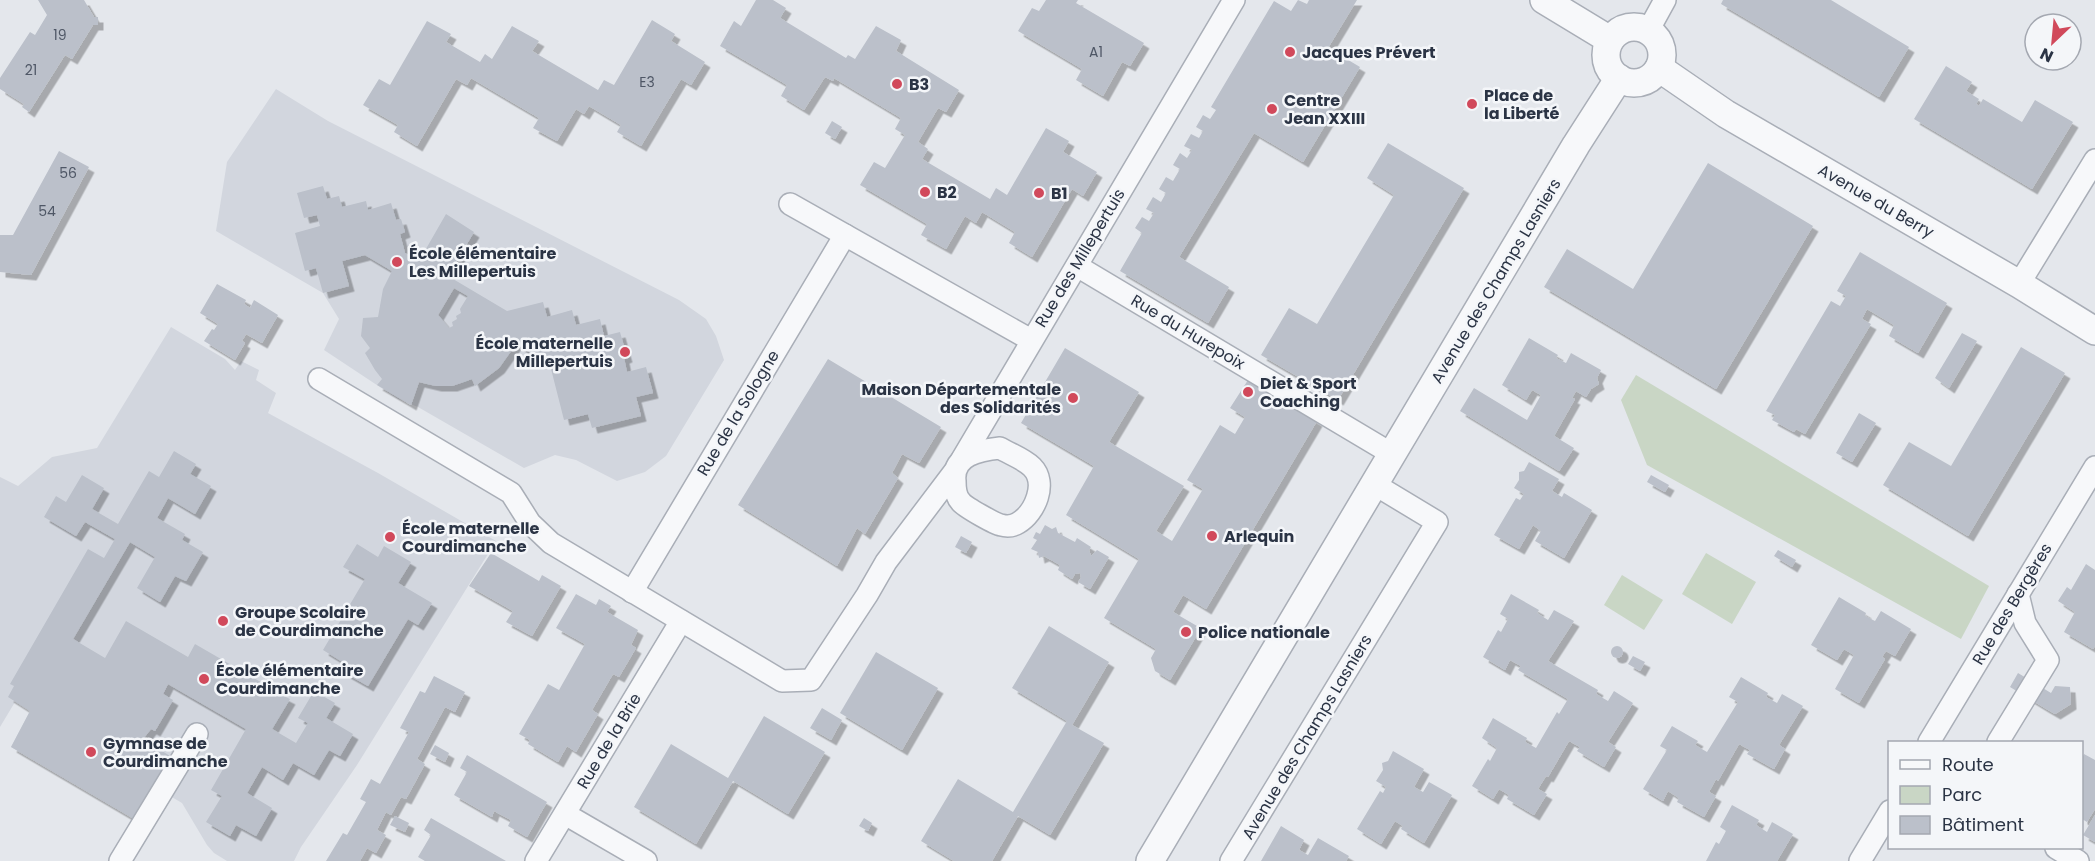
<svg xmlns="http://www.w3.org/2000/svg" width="2095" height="861" font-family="Poppins,sans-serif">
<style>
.built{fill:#d2d6de}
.green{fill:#c9d6c5}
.building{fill:#bbc0ca;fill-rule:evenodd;filter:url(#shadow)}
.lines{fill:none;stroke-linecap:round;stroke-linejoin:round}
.minor-casing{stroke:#a9aeb7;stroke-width:24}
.tertiary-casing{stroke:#a9aeb7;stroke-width:30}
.minor{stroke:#f7f8fa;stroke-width:21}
.tertiary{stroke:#f7f8fa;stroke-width:27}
.poi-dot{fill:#d1495b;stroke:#f4f6f9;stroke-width:2}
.labels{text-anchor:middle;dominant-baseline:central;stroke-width:5;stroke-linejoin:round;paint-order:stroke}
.number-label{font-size:14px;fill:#4f5766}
.poi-label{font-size:16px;font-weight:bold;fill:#2b3445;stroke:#f4f6f9;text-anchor:start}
.street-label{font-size:16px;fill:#2b3445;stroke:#f4f6f9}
</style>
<defs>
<filter id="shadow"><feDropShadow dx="5.5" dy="5.5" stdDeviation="0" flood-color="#0004"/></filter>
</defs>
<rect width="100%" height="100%" fill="#e4e7ec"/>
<!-- built -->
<g class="built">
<path d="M276 89 328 121 679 300 706 319 716 336 724 360 666 456 645 472 617 481 576 460 555 455 524 468 418 407 398 399 324 350 339 319 323 293 216 231 227 162Z"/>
<path d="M171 327 225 359 235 370 241 361 259 370 256 380 276 393 268 413 378 473 496 541 357 765 301 847 294 861H227L214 853 207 845 182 803 153 786 134 819 11 747 30 711 15 702 0 727V477L18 486 52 457 97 448Z"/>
</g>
<!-- green -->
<g class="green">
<path d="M1636 375 1989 586 1961 639 1647 465 1621 400Z"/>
<path d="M1706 553 1756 582 1732 624 1682 594Z"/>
<path d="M1622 575 1663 600 1644 630 1604 605Z"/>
</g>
<!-- building -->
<g class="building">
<path d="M38 0H84L94 17H98V25H93L72 59 65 55 29 112 22 107 24 104 0 89V78L30 32 35 35 47 15Z"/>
<path d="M756 0H773L786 8 780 18 846 58 848 55 855 59 876 26 901 40 896 51 959 90 946 112 938 108 918 142 928 149 922 159 990 199 996 188 1007 195 1046 128 1069 141 1063 152 1097 172 1083 196 1072 189 1032 257 1009 243 1015 232 982 212 976 223 965 216 946 249 921 235 927 224 860 185 874 162 885 168 905 135 895 129 901 118 834 78 833 81 825 77 804 110 781 96 787 85 720 46 734 21 741 26Z"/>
<path d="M1046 0H1078L1076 3 1144 43 1130 66 1122 62 1103 96 1076 80 1082 69 1018 31 1032 8 1039 11Z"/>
<path d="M1298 0 1307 4 1309 0H1357L1328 48 1360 67 1303 162 1254 133 1179 257 1229 287 1208 323 1120 271 1142 233 1135 228 1142 217 1149 221 1154 213 1146 209 1153 197 1161 202 1166 193 1159 189 1166 177 1173 181 1180 169 1173 165 1180 153 1187 158 1192 150 1184 146 1191 134 1199 138 1203 131 1196 127 1203 115 1210 119 1216 110 1211 107 1274 1 1291 11Z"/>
<path d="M1723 0H1831L1909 47 1879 97 1721 4Z"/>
<path d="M652 20 675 34 671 41 705 62 691 85 681 79 641 146 617 132 621 125 589 106 584 114 576 109 557 141 533 128 539 118 471 78 467 85 456 79 417 146 394 132 398 125 363 105 379 79 390 85 427 21 451 34 446 42 480 62 485 54 492 59 512 26 539 41 532 51 598 90 604 80 614 85Z"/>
<path d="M1946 66 1972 82 1966 91 1979 99 1976 104 1979 106 1983 99 2022 122 2035 100 2073 122 2032 189 1914 119Z"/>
<path d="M832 121 842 127 835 139 825 133Z"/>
<path d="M1388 143 1464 188 1338 400 1261 355 1289 308 1317 324 1394 195 1367 178Z"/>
<path d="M59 151 89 167 31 275 0 272V235H13Z"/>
<path d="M1708 163 1813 226 1716 389 1544 287 1567 249 1633 289Z"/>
<path d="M323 186 327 199 339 196 342 207 366 201 368 210 391 203 396 220 401 219 405 232 400 234 405 253 419 261 446 214 474 232 448 276 507 311 543 302 547 317 572 310 576 325 600 319 604 336 620 332 627 357 624 358 627 372 646 367 653 393 636 397 641 416 592 428 588 414 564 420 550 365 516 344 499 368 475 386 472 379 452 386H436L419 382 411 405 377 385 382 379 375 370 365 353 370 348 361 336 363 318 378 317 383 289 392 271 365 255 342 261 349 286 323 293 316 268 305 271 295 233 320 226 317 215 304 218 297 193ZM454 288 468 296 460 309 461 313 456 316 457 319 452 322 453 326 449 328 438 315Z"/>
<path d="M1860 252 1947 303 1918 353 1889 336 1894 325 1867 309 1862 319 1871 324 1805 434 1796 429 1794 432 1772 420 1775 415 1766 411 1831 301 1840 306 1846 296 1837 291Z"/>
<path d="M217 284 246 300 244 304 250 308 254 300 278 315 262 343 246 334 242 341 245 343 235 360 204 341 212 329 214 330 218 324 200 313Z"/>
<path d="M1962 333 1977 341 1949 388 1935 378Z"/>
<path d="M1529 338 1558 355 1556 358 1566 363 1571 353 1601 370 1597 378 1599 384 1591 389 1586 397 1576 391 1572 398 1575 399 1554 436 1574 448 1559 471 1460 411 1474 388 1527 420 1541 395 1532 390 1526 400 1502 385Z"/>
<path d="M2021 347 2065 373 1968 536 1883 485 1909 442 1951 466Z"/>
<path d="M1065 348 1139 392 1109 442 1184 486 1156 531 1172 541 1203 489 1187 480 1220 425 1235 434 1245 417 1230 408 1248 380 1317 421 1206 609 1183 595 1173 612 1197 626 1195 628 1200 630 1170 680 1155 671 1151 658 1156 649 1104 618 1139 559 1066 515 1094 466 1021 423Z"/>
<path d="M828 359 941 427 919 463 902 454 892 473 898 478 865 534 857 528 837 566 738 505Z"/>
<path d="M1859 413 1876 423 1852 462 1836 453Z"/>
<path d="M174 451 196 464 190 474 211 486 195 514 168 498 157 518 185 534 182 540 203 552 186 581 175 576 160 602 137 588 155 557 130 542 73 639 105 658 126 621 188 657 195 644 271 688 269 692 276 697 278 693 290 699 272 729 296 743 308 723 298 718 314 691 335 703 326 718 353 734 340 756 329 750 314 775 293 763 283 780 262 767 247 793 272 808 256 836 236 825 230 836 206 822 222 796 211 790 246 729 168 684 163 694 173 700 155 731 151 729 143 739 170 756 134 819 11 747 30 711 8 697 14 686 10 684 88 549 104 558 115 539 85 522 76 536 44 517 56 496 66 502 82 475 104 488 92 509 118 524 149 471 159 477Z"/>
<path d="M1529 462 1559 479 1552 491 1562 497 1564 493 1592 510 1564 558 1535 541 1541 531 1533 525 1519 549 1494 535 1516 498 1520 500 1524 494 1514 488 1519 480V472L1524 471Z"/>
<path d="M1651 475 1669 485 1665 492 1647 482Z"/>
<path d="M1045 525 1052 529 1056 527 1058 533 1075 542 1077 538 1091 547 1089 550 1091 556 1097 550 1109 557 1090 589 1078 582 1081 578 1080 573 1075 574 1072 579 1058 570 1060 565 1044 556 1039 558 1038 552 1031 549 1037 540 1033 538 1036 532 1040 534Z"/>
<path d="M961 536 972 542 966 553 955 547Z"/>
<path d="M357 544 378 557 384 546 411 562 398 583 432 603 418 625 408 619 368 686 345 673 349 666 323 650 365 579 343 567Z"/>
<path d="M1778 550 1796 560 1792 567 1774 556Z"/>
<path d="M491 553 539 581 542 575 561 586 532 636 506 622 513 611 469 586Z"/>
<path d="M2086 564 2095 570V646L2093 649 2064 632 2075 612 2058 601 2067 587 2071 590Z"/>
<path d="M576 594 596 605 599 599 611 606 607 612 638 630 631 645 636 648 619 677 613 674 592 710 598 714 576 752 567 746 558 762 528 744 530 740 519 734 548 684 559 690 585 644 556 628Z"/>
<path d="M1511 594 1539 610 1537 613 1548 620 1554 610 1574 621 1548 661 1598 690 1596 694 1608 701 1614 691 1633 703 1608 742 1616 747 1604 767 1577 751 1580 747 1569 741 1548 777 1546 776 1538 789 1547 794 1534 815 1507 799 1509 795 1499 789 1493 799 1472 786 1488 759 1490 761 1497 748 1482 738 1493 718 1527 738 1525 742 1536 748 1557 712 1559 714 1568 699 1518 670 1521 666 1510 660 1505 670 1483 657 1498 630 1501 632 1508 619 1500 614Z"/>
<path d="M1839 597 1866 613 1865 616 1875 621 1881 611 1911 629 1895 656 1886 651 1882 657 1885 659 1859 703 1835 689 1854 655 1844 649 1837 660 1811 645Z"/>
<path d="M1049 626 1109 662 1072 725 1104 743 1050 835 1018 816 992 861H954L921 841 958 779 1013 812 1067 721 1012 688Z"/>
<circle cx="1617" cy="652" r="6"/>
<path d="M876 652 938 688 902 750 840 713Z"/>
<path d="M1633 656 1645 662 1640 671 1628 664Z"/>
<path d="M2018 673 2051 693 2055 686 2070 687 2071 704 2055 714 2043 707 2010 687Z"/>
<path d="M434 676 465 692 455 712 445 707 417 759 425 764 406 799 401 797 391 815 386 812 377 830 386 835 376 853 367 848 360 861H326L343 833 347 835 366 802 360 799 371 779 380 784 409 732 400 728 420 691 425 693Z"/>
<path d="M1741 677 1768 693 1766 697 1777 703 1782 694 1803 706 1779 745 1785 749 1774 769 1747 754 1750 750 1739 744 1718 781 1716 779 1709 792 1716 796 1704 817 1677 802 1679 798 1668 791 1663 801 1643 789 1667 750 1660 746 1672 726 1698 741 1695 745 1707 752 1738 702 1729 697Z"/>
<path d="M822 708 842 720 831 740 810 728Z"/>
<path d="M764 716 825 752 788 814 733 781 696 844 634 807 671 744 728 778Z"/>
<path d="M435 745 449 753 445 762 430 754Z"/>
<path d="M1393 751 1424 769 1414 787 1423 792 1429 782 1452 795 1424 843 1401 829 1403 826 1395 821 1381 844 1357 829 1380 791 1383 793 1386 787 1376 781 1383 770 1382 763 1388 761Z"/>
<path d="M2084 754 2095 760V809L2087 822 2082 819V759Z"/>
<path d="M467 755 547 802 527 837 508 826 511 820 494 811 492 817 454 795 467 772 460 768Z"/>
<path d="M1732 805 1759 820 1756 825 1767 832 1772 822 1793 834 1777 861H1706L1716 842 1719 844 1726 831 1720 827Z"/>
<path d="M2095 815V842L2083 835Z"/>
<path d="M395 816 409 823 405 832 390 825Z"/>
<path d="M431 818 506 861H425L418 857 431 835 424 830Z"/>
<path d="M864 818 872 823 868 831 859 826Z"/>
<path d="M1281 826 1304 840 1299 850 1308 855 1318 838 1349 856 1346 861H1261Z"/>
</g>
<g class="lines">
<defs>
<g id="minor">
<path d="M1648 31 1665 0"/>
<path d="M790 204 1031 340"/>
<path d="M1077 266 1392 454"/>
<path d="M2019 284 2095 160"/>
<path d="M319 379 511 493 530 523 551 543 782 681 811 680 867 595 886 562 954 472"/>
<path d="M1000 448C1010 454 1024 459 1032 467 1048 483 1035 513 1018 523 1013 526 1008 527 1001 525 995 524 965 507 961 502 956 497 955 487 955 481 952 455 980 450 1000 448Z"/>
<path d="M962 459 1234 0"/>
<path d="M632 592 845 235"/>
<path d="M1929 742 2095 467"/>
<path d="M1998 742 2048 660 2025 623 2018 594"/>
<path d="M565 814 646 861"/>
<path d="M2056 848 2078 861"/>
<path d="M120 861 197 734"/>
<path d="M536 861 681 621"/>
<path d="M1231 861 1437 522 1374 484"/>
<path d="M1860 861 1890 811"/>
</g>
<g id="tertiary">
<path d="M1544 0 1610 40"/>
<circle cx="1634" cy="55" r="28"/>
<path d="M1659 68 1726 114 2019 284 2095 331"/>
<path d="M1150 861 1576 145 1619 78"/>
</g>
</defs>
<!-- minor casing -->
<use href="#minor" class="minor-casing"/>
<!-- tertiary casing -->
<use href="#tertiary" class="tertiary-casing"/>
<!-- minor -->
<use href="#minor" class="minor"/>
<!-- tertiary -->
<use href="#tertiary" class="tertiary"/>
</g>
<!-- markers -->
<g class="poi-dot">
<circle cx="1290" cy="52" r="6"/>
<circle cx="897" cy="84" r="6"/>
<circle cx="1472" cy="104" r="6"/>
<circle cx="1272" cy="109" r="6"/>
<circle cx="925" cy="192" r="6"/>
<circle cx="1039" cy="193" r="6"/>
<circle cx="397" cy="262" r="6"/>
<circle cx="625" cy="352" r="6"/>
<circle cx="1248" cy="392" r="6"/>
<circle cx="1073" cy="398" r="6"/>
<circle cx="1212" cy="536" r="6"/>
<circle cx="390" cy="537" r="6"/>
<circle cx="223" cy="621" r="6"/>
<circle cx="1186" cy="632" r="6"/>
<circle cx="204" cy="679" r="6"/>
<circle cx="91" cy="752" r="6"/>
</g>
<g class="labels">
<!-- number labels -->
<g class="number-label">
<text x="60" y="35">19</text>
<text x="1096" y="52">A1</text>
<text x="31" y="70">21</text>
<text x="647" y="82">E3</text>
<text x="68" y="173">56</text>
<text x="47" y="211">54</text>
</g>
<!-- poi labels -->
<g class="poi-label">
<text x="1302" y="52">Jacques Prévert</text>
<text x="909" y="84">B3</text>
<text x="1484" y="95">Place de<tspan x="1484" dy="18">la Liberté</tspan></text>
<text x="1284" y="100">Centre<tspan x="1284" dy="18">Jean XXIII</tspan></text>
<text x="937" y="192">B2</text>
<text x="1051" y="193">B1</text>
<text x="409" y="253">École élémentaire<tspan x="409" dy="18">Les Millepertuis</tspan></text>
<text x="613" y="343" text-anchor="end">École maternelle<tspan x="613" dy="18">Millepertuis</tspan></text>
<text x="1260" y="383">Diet &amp; Sport<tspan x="1260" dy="18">Coaching</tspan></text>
<text x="1061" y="389" text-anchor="end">Maison Départementale<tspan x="1061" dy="18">des Solidarités</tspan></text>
<text x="402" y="528">École maternelle<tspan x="402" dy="18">Courdimanche</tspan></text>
<text x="1224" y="536">Arlequin</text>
<text x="235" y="612">Groupe Scolaire<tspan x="235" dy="18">de Courdimanche</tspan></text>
<text x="1198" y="632">Police nationale</text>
<text x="216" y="670">École élémentaire<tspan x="216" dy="18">Courdimanche</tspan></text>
<text x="103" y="743">Gymnase de<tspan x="103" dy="18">Courdimanche</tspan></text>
</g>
<!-- street labels -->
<g class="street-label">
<text transform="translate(1876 201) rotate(30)">Avenue du Berry</text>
<text transform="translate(1080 258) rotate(-59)">Rue des Millepertuis</text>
<text transform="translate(1496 281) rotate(-59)">Avenue des Champs Lasniers</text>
<text transform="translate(1188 332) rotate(31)">Rue du Hurepoix</text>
<text transform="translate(738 413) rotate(-59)">Rue de la Sologne</text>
<text transform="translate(2012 604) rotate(-59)">Rue des Bergères</text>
<text transform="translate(1307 737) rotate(-59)">Avenue des Champs Lasniers</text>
<text transform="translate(609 741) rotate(-59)">Rue de la Brie</text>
</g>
</g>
<!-- legend -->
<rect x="1888" y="741" width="195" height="108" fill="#f4f6f9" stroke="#a4a8b1" stroke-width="1.5"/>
<rect x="1900" y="760" width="30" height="9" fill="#f7f8fa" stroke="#a4a8b1" stroke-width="1.5"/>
<text x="1942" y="771" font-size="18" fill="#2b3445">Route</text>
<rect x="1900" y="786" width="30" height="18" fill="#c9d6c5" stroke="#a4a8b1" stroke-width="1.5"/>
<text x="1942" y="801" font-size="18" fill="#2b3445">Parc</text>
<rect x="1900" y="816" width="30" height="18" fill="#bbc0ca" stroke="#a4a8b1" stroke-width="1.5"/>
<text x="1942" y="831" font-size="18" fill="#2b3445">Bâtiment</text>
<!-- north arrow -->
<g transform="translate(2053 42) rotate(206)"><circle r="28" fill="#f4f6f9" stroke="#a4a8b1" stroke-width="1.5"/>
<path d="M0-4.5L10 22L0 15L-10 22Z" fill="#d1495b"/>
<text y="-9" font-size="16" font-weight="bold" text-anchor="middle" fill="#2b3445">N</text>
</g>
</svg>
